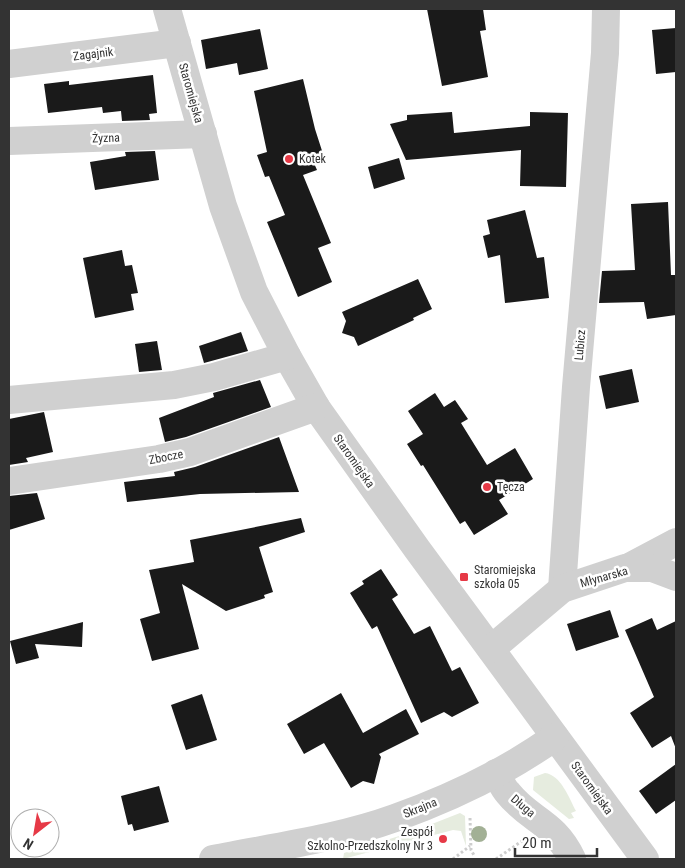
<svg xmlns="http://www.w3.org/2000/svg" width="685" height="868" font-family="'Roboto Condensed',sans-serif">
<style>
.green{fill:#e6ecdf}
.building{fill:#1a1a1a}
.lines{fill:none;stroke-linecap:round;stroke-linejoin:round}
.path{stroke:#cdcdcd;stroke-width:3;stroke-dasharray:2.5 2.5;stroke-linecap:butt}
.minor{stroke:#d0d0d0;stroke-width:28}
.tree{fill:#a2b095}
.poi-dot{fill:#e63946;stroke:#fff;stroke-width:2}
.labels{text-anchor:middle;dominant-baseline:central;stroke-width:5;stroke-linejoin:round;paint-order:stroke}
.street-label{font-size:12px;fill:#333;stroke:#fff}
.poi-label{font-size:12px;fill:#333;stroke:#fff;text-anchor:start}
</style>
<rect width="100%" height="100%" fill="#fff"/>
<!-- green -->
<g class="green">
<path d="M545 773C561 775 569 798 576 811L571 813 574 818 569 819 533 790 534 777Z"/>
<path d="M460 813 465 816 466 846 461 831 453 830 343 859 344 853 409 833Z"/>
</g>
<!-- building -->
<g class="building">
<path d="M427 9H483L486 30 480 31 488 77 442 86Z"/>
<path d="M676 28V72L656 74 652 30Z"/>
<path d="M260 29 268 69 239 75 237 63 206 69 201 40Z"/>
<path d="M153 75 157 113 149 114 150 120 122 121 121 111 103 113 102 107 48 113 44 84 69 81V85Z"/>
<path d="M303 79 315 129 324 157 313 161 317 170 303 175 331 243 318 248 332 282 298 297 267 222 285 215 269 176 265 177 257 155 267 152 254 91Z"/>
<path d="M452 112 454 133 530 126V112L568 113 566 187 520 186 521 150 406 160 390 124 407 120V115Z"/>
<path d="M155 151 159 180 95 190 90 162 126 156 125 152Z"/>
<path d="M399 158 405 179 374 189 368 167Z"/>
<path d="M668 202 671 275H676V315L647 319 644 302 599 303 602 271 635 270 631 204Z"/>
<path d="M525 210 537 258 544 257 549 298 505 303 500 255 488 258 483 236 490 234 487 220Z"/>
<path d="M122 250 125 266 132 265 138 293 131 294 134 310 95 318 83 258Z"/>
<path d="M418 279 432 309 413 318 414 320 358 346 354 337 342 333 346 321 342 312Z"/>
<path d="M241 332 248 351 204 363 199 346Z"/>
<path d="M157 341 162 370 139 372 135 344Z"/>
<path d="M632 369 639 402 606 409 599 376Z"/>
<path d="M260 380 271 407 186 437 165 442 159 418 214 397 213 393Z"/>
<path d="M435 393 444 407 455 400 468 419 461 423 487 465 515 448 533 479 499 500 508 514 474 535 465 521 460 524 423 465 421 466 407 444 423 434 408 411Z"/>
<path d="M44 412 53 452 26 458 28 462 9 465V419Z"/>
<path d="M279 437 299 492 200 494 127 502 124 482 175 476 174 472 195 467Z"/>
<path d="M37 493 45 519 9 530V496Z"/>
<path d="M301 518 305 532 259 547 273 592 264 595 265 598 226 611 182 584 199 649 152 661 140 619 160 613 149 570 194 562 190 540Z"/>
<path d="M381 569 398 595 392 599 414 634 430 626 452 671 460 667 479 703 452 717 444 712 421 723 377 626 372 629 350 593 364 584 362 581Z"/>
<path d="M610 610 619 637 576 651 567 624Z"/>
<path d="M652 618 657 630 676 621V749L671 736 652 748 630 713 654 697 625 630Z"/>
<path d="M83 622 82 647 35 644 39 658 16 664 10 641Z"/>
<path d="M341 693 363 733 406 709 419 734 379 754 381 757 374 784 363 781 351 788 324 743 304 754 287 724Z"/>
<path d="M202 694 217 740 186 750 171 705Z"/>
<path d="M676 764V800L656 814 639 791Z"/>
<path d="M159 786 169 822 134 831 132 824 128 825 121 796Z"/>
</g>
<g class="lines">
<!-- path -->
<g class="path">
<path d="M470 818 471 850 475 857"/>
<path d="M453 859 470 846"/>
<path d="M496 859 522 841"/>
</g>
<!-- minor -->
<g class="minor">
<path d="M167 9 223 206 254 292 287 356 316 407 417 549 645 859"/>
<path d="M9 64 177 43"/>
<path d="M9 141 203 134"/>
<path d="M9 400 174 385 214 377 287 356"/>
<path d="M9 481 159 459 190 452 316 407"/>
<path d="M627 568 676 542"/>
<path d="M562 589 576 387 605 53 606 9"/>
<path d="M491 649 562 589 625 568H652L676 577"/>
<path d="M496 773C500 780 503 788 508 793 530 821 554 821 572 859"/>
<path d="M213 859C273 847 337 839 395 818 451 798 507 771 555 737"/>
</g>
</g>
<!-- trees -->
<circle class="tree" cx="479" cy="834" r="8"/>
<!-- markers -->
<g class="poi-dot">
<circle cx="289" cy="159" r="5"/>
<circle cx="487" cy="487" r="5"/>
<rect x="459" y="572" width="10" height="10" rx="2.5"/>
<circle cx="443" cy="839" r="5"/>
</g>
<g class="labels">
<!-- street labels -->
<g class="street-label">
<text transform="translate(93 54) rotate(-7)">Zagajnik</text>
<text transform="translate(191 93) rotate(74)">Staromiejska</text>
<text transform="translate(106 138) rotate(-2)">Żyzna</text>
<text transform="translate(580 345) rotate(-85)">Lubicz</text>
<text transform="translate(166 457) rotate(-11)">Zbocze</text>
<text transform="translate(354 461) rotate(55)">Staromiejska</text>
<text transform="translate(604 577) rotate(-16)">Młynarska</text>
<text transform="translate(592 788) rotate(54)">Staromiejska</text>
<text transform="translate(523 806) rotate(40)">Długa</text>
<text transform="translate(420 808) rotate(-22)">Skrajna</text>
</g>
<!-- poi labels -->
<g class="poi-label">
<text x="299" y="159">Kotek</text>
<text x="497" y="487">Tęcza</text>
<text x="474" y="570">Staromiejska<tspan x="474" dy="14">szkoła 05</tspan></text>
<text x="433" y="832" text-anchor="end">Zespół<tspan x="433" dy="14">Szkolno-Przedszkolny Nr 3</tspan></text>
</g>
</g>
<!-- border -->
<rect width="685" height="868" fill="none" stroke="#333333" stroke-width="20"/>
<!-- north arrow -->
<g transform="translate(35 833) rotate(211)"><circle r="24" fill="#ffffff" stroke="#adadad"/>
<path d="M0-4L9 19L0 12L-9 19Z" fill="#e63946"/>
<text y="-8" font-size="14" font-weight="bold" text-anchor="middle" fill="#333333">N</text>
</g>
<!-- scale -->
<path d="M515 848v8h82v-8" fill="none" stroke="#333333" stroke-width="2.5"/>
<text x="522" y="848" font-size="15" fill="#333333" stroke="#ffffff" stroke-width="4" paint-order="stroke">20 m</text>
</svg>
